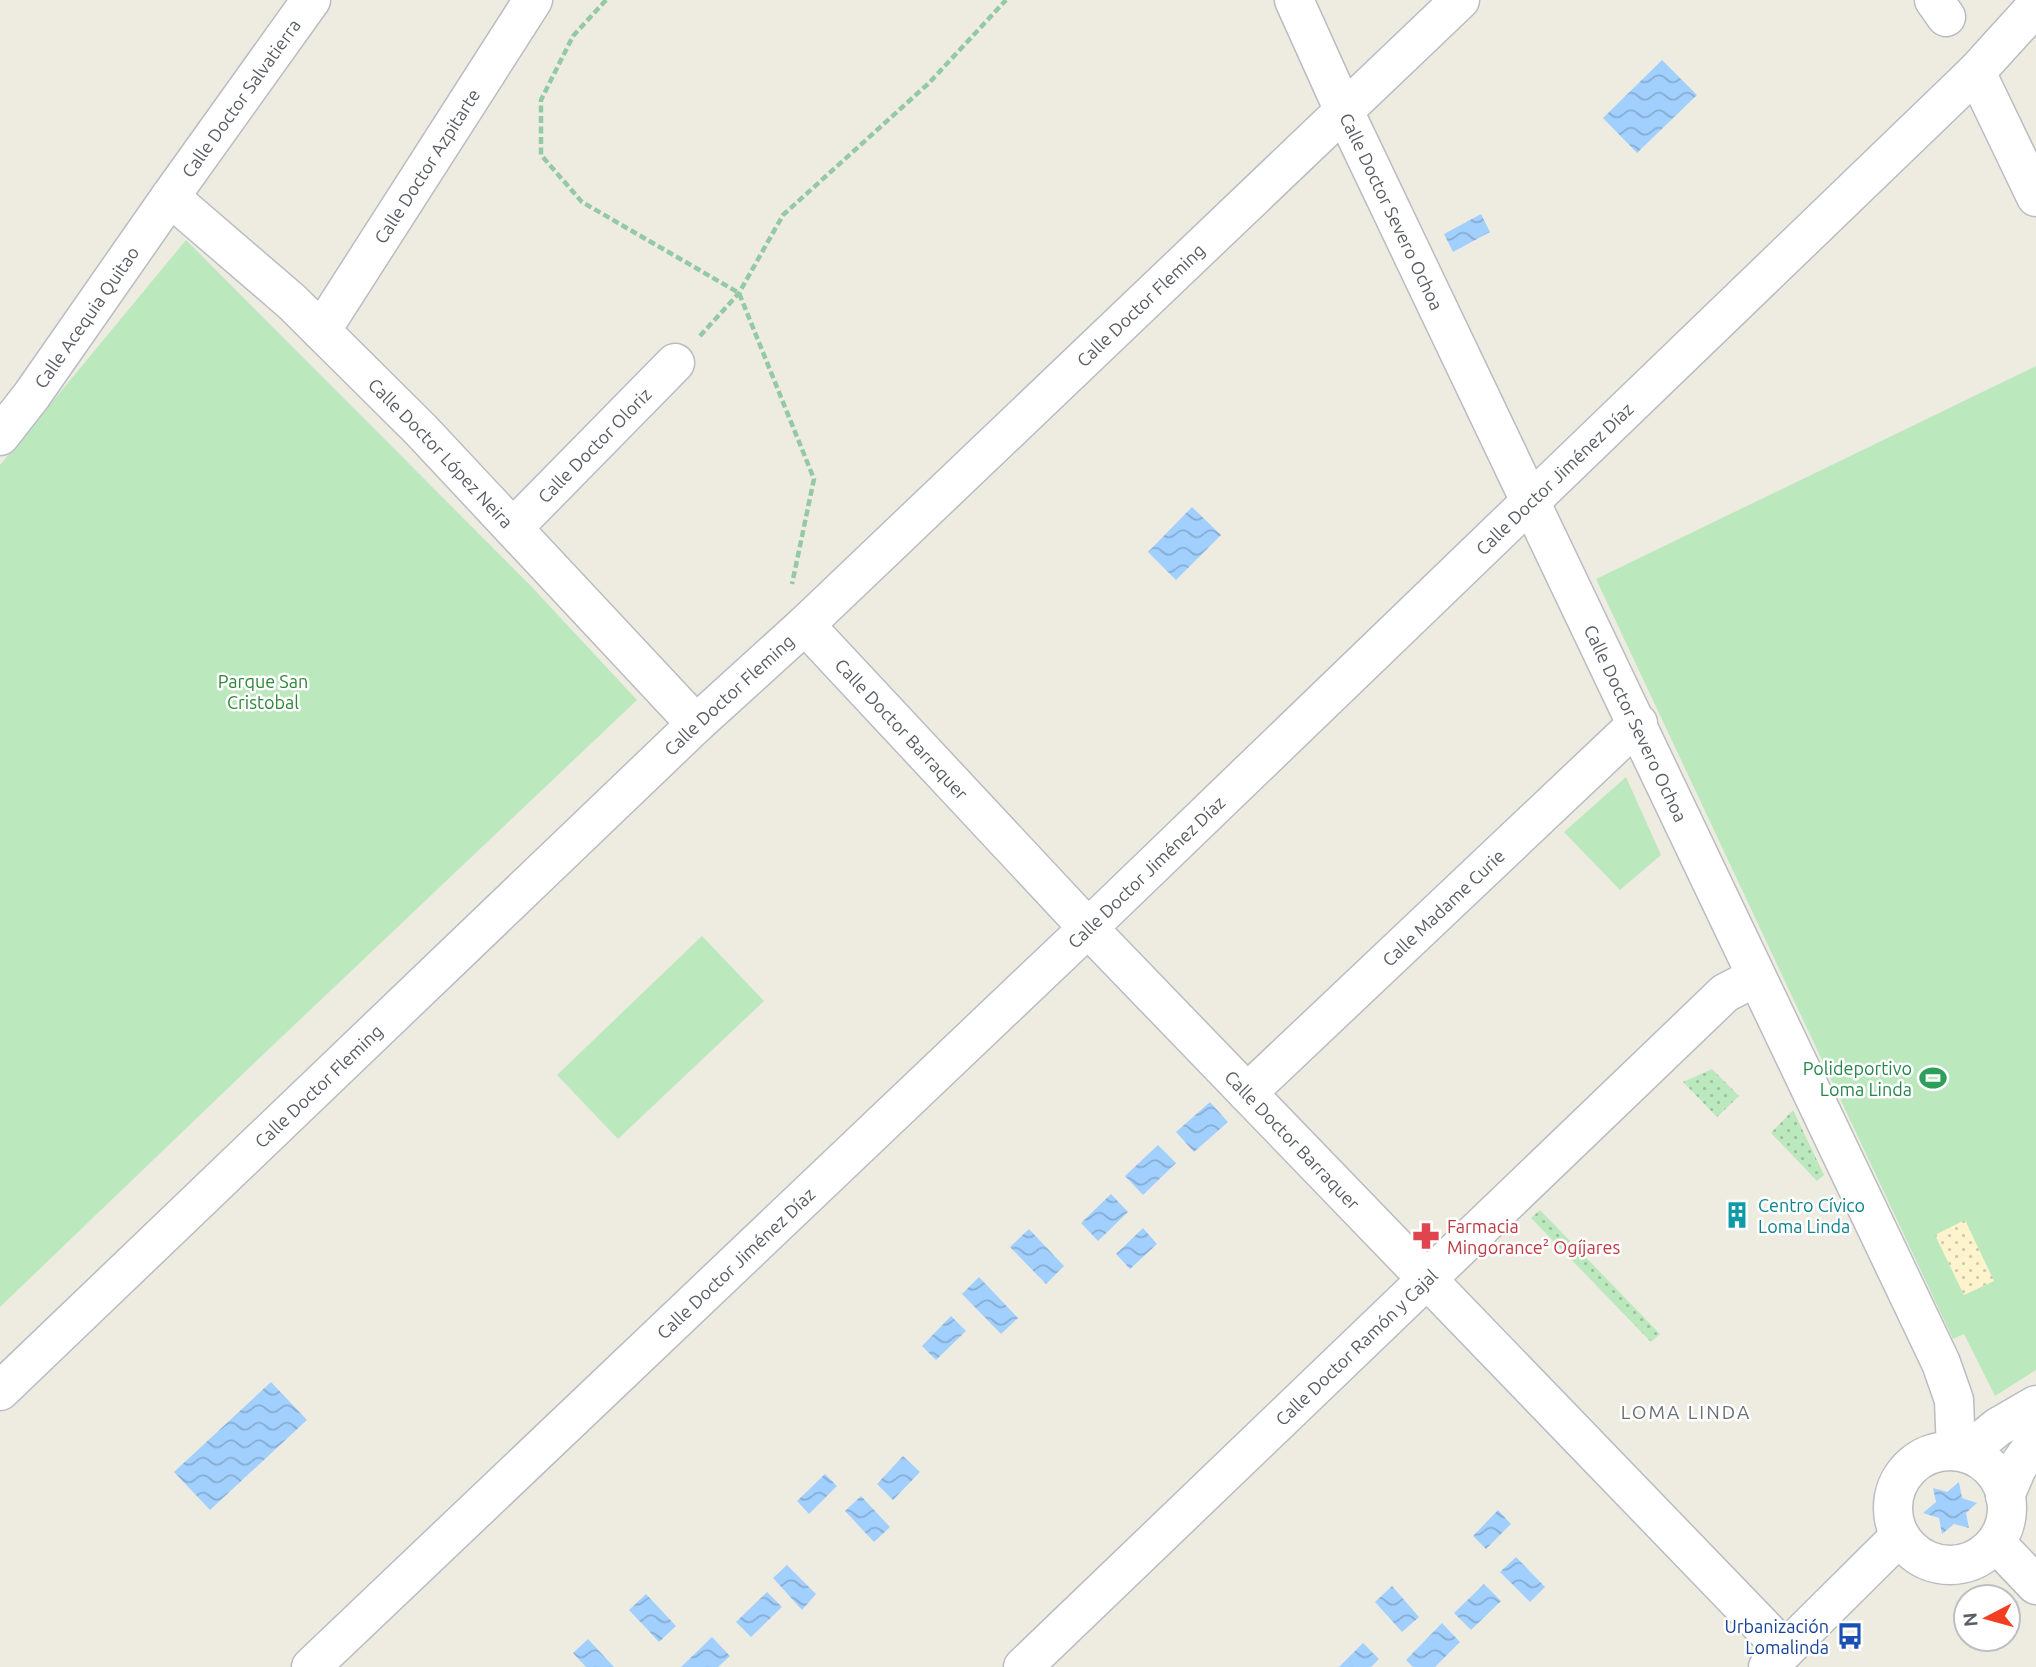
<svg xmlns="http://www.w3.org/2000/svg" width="2036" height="1667" font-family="Ubuntu,sans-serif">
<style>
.green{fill:#bce8be}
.sand{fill:url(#sand-dots)}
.garden{fill:url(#garden-dots)}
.water{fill:url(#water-waves)}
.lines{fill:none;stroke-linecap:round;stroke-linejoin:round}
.minor-casing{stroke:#b9bcc2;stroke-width:41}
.path{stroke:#94c9a6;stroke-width:4.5;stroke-dasharray:7 3.5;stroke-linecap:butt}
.minor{stroke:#fff;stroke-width:38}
.labels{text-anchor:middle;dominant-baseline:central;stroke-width:5;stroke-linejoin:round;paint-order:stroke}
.street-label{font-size:18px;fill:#5a5e64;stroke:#fff}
.park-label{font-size:18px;fill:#2e8638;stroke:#fff}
.leisure-label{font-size:18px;fill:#27864d;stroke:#fff;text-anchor:end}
.culture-label{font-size:18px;fill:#0d838f;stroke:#fff;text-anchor:start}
.health-label{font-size:18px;fill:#be3a42;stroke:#fff;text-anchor:start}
.transit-label{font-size:18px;fill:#164399;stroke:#fff;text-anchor:end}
.neighbourhood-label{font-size:19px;letter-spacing:2px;fill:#6b7076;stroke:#fff}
</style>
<defs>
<pattern id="sand-dots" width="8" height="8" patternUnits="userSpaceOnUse" patternTransform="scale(1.75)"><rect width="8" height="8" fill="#fdf4ce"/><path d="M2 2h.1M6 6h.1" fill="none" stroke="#d0c9ab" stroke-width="1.8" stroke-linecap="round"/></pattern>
<pattern id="garden-dots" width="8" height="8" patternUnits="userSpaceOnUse" patternTransform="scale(1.75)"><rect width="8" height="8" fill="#bce8be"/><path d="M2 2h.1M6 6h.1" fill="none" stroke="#9cbf9e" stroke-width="1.8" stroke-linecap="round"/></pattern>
<pattern id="water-waves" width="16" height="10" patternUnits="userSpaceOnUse" patternTransform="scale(1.75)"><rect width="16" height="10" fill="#a1d0ff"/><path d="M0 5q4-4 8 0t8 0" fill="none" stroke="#86acd2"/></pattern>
</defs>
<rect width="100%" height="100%" fill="#eeece1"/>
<!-- green -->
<g class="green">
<path d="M186 240 530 585 637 700 249 1068 0 1307V465Z"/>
<path d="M2036 366V1370L1995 1396 1964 1334 1953 1339 1596 579Z"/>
<path d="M1626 777 1661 855 1620 890 1564 832Z"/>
<path d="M702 936 764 1001 618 1139 557 1075Z"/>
</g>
<!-- sand -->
<path class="sand" d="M1965 1220 1994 1281 1964 1295 1935 1235Z"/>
<!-- garden -->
<g class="garden">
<path d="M1712 1069 1739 1096 1717 1117 1683 1082Z"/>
<path d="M1793 1110 1824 1175 1817 1181 1771 1133Z"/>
<path d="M1540 1210 1660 1334 1651 1342 1531 1218Z"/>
</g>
<!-- water -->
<g class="water">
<path d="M1662 60 1697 95 1637 153 1603 118Z"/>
<path d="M1481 214 1490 232 1453 252 1444 234Z"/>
<path d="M1192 507 1221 535 1176 580 1148 552Z"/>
<path d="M1210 1102 1228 1122 1194 1152 1176 1132Z"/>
<path d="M1158 1145 1176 1163 1143 1195 1125 1176Z"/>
<path d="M1111 1194 1128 1212 1098 1241 1081 1223Z"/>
<path d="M1143 1228 1157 1244 1130 1269 1116 1254Z"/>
<path d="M1029 1229 1064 1266 1046 1284 1010 1247Z"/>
<path d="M979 1277 1018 1318 1001 1334 962 1294Z"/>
<path d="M951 1316 966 1331 936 1360 922 1346Z"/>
<path d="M271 1382 307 1420 210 1510 174 1472Z"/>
<path d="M903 1456 920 1472 893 1500 877 1484Z"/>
<path d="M825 1474 837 1486 809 1514 797 1501Z"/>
<path d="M1959 1482 1962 1498 1977 1503 1966 1513 1969 1528 1954 1524 1942 1534 1939 1518 1923 1513 1936 1502 1933 1488 1947 1492Z"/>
<path d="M861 1496 890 1527 874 1542 845 1511Z"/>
<path d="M1498 1510 1511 1524 1486 1549 1473 1536Z"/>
<path d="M1516 1557 1545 1587 1530 1602 1500 1572Z"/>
<path d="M787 1565 816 1594 802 1610 773 1578Z"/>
<path d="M1484 1584 1501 1601 1471 1630 1454 1613Z"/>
<path d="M1392 1586 1419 1617 1402 1632 1375 1602Z"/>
<path d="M767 1592 782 1607 751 1637 736 1622Z"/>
<path d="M646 1594 676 1626 659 1642 629 1610Z"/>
<path d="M1442 1623 1460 1642 1435 1667H1413L1406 1660Z"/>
<path d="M712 1637 730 1656 718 1667H681Z"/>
<path d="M588 1639 614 1667H586L573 1653Z"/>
<path d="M1363 1643 1379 1659 1371 1667H1339Z"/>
</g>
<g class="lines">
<defs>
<g id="minor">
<path id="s1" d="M1294 0 1344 111 1941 1363 1954 1400 1956 1451"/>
<path d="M1934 0 1946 17"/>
<path d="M1976 72 2036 197"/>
<path id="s2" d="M170 197 292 302 421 430 696 724"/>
<path id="s3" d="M321 331 533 0"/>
<path id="s4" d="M0 436 32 395 170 197 311 0"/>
<path id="s5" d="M513 528 675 363"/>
<path id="s6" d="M805 625 1088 928 1785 1650"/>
<path id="s7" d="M1247 1093 1638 723"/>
<path id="s8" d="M0 1391 696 724 805 625 1460 0"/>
<circle cx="1950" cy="1508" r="57"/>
<path d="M1966 1453 1998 1427 2036 1405"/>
<path d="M2005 1496 2017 1468 2036 1441"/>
<path d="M1996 1543 2036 1585"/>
<path id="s9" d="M311 1667 1088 928 1976 72 2036 6"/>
<path id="s10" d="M1023 1667 1725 993 1756 977"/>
<path d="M1768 1667 1899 1537"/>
</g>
</defs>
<!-- minor casing -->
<use href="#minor" class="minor-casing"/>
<!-- path -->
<g class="path">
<path d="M606 0 573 36 541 100V155L582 202 739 293 814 479 792 584"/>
<path d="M700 336 739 293 783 215 929 83 1006 0"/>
</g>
<!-- minor -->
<use href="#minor" class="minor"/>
</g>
<!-- icons -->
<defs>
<symbol id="stadium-bare" viewBox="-9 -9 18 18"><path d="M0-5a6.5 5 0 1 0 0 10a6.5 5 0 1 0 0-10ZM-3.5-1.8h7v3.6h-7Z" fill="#2e9e5b" stroke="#fff" stroke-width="2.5" paint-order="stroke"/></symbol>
<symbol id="building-bare" viewBox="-9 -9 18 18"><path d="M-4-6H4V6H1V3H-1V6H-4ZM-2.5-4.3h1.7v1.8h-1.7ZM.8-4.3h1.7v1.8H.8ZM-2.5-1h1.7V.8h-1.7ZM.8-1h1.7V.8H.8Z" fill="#0f9aa8" stroke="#fff" stroke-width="2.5" paint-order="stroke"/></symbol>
<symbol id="pharmacy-bare" viewBox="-9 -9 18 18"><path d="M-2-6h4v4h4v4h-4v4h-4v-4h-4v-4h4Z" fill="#e0444e" stroke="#fff" stroke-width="2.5" paint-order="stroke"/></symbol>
<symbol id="bus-bare" viewBox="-9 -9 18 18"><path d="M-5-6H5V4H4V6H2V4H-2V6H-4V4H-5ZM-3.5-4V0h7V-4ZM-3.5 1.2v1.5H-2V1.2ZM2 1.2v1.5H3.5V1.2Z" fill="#1a4fb4" stroke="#fff" stroke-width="2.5" paint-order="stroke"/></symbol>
</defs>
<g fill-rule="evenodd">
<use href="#stadium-bare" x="1914" y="1059" width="38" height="38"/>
<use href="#building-bare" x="1718" y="1196" width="38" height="38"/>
<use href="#pharmacy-bare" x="1407" y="1217" width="38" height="38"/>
<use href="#bus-bare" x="1831" y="1617" width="38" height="38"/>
</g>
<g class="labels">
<!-- street labels -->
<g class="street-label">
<text stroke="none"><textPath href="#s4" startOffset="415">Calle Doctor Salvatierra</textPath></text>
<text stroke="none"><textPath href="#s3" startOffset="196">Calle Doctor Azpitarte</textPath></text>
<text stroke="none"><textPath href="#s1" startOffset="233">Calle Doctor Severo Ochoa</textPath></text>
<text stroke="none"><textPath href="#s8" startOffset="1575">Calle Doctor Fleming</textPath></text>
<text stroke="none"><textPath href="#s4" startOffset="147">Calle Acequia Quitao</textPath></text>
<text stroke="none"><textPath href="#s5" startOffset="116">Calle Doctor Oloriz</textPath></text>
<text stroke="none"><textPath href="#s2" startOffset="373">Calle Doctor López Neira</textPath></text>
<text stroke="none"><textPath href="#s9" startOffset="1720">Calle Doctor Jiménez Díaz</textPath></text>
<text stroke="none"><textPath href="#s8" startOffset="1008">Calle Doctor Fleming</textPath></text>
<text stroke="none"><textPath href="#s1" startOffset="800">Calle Doctor Severo Ochoa</textPath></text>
<text stroke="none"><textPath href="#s6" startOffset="142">Calle Doctor Barraquer</textPath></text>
<text stroke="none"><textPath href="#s9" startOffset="1153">Calle Doctor Jiménez Díaz</textPath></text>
<text stroke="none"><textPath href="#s7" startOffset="270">Calle Madame Curie</textPath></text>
<text stroke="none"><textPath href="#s8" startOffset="441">Calle Doctor Fleming</textPath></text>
<text stroke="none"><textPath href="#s6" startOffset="709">Calle Doctor Barraquer</textPath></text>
<text stroke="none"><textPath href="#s9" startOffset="586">Calle Doctor Jiménez Díaz</textPath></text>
<text stroke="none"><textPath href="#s10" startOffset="462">Calle Doctor Ramón y Cajal</textPath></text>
</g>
<!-- park labels -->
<g class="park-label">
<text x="263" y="681">Parque San<tspan x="263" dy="21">Cristobal</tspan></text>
</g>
<!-- leisure labels -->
<g class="leisure-label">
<text x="1912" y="1068">Polideportivo<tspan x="1912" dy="21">Loma Linda</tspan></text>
</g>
<!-- culture labels -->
<g class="culture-label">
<text x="1758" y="1205">Centro Cívico<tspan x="1758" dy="21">Loma Linda</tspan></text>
</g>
<!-- health labels -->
<g class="health-label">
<text x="1447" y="1226">Farmacia<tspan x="1447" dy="21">Mingorance² Ogíjares</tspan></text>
</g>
<!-- transit labels -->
<g class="transit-label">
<text x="1829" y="1626">Urbanización<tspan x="1829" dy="21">Lomalinda</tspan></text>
</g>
<!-- neighbourhood labels -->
<g class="neighbourhood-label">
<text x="1686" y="1412">LOMA LINDA</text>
</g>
</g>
<!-- north arrow -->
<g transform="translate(1987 1618) rotate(264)"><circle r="33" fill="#ffffff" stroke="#bdbfc1" stroke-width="2"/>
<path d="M0-5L12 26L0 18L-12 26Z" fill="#f43e21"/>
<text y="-10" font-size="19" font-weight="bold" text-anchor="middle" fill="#5a5e64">N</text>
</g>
</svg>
